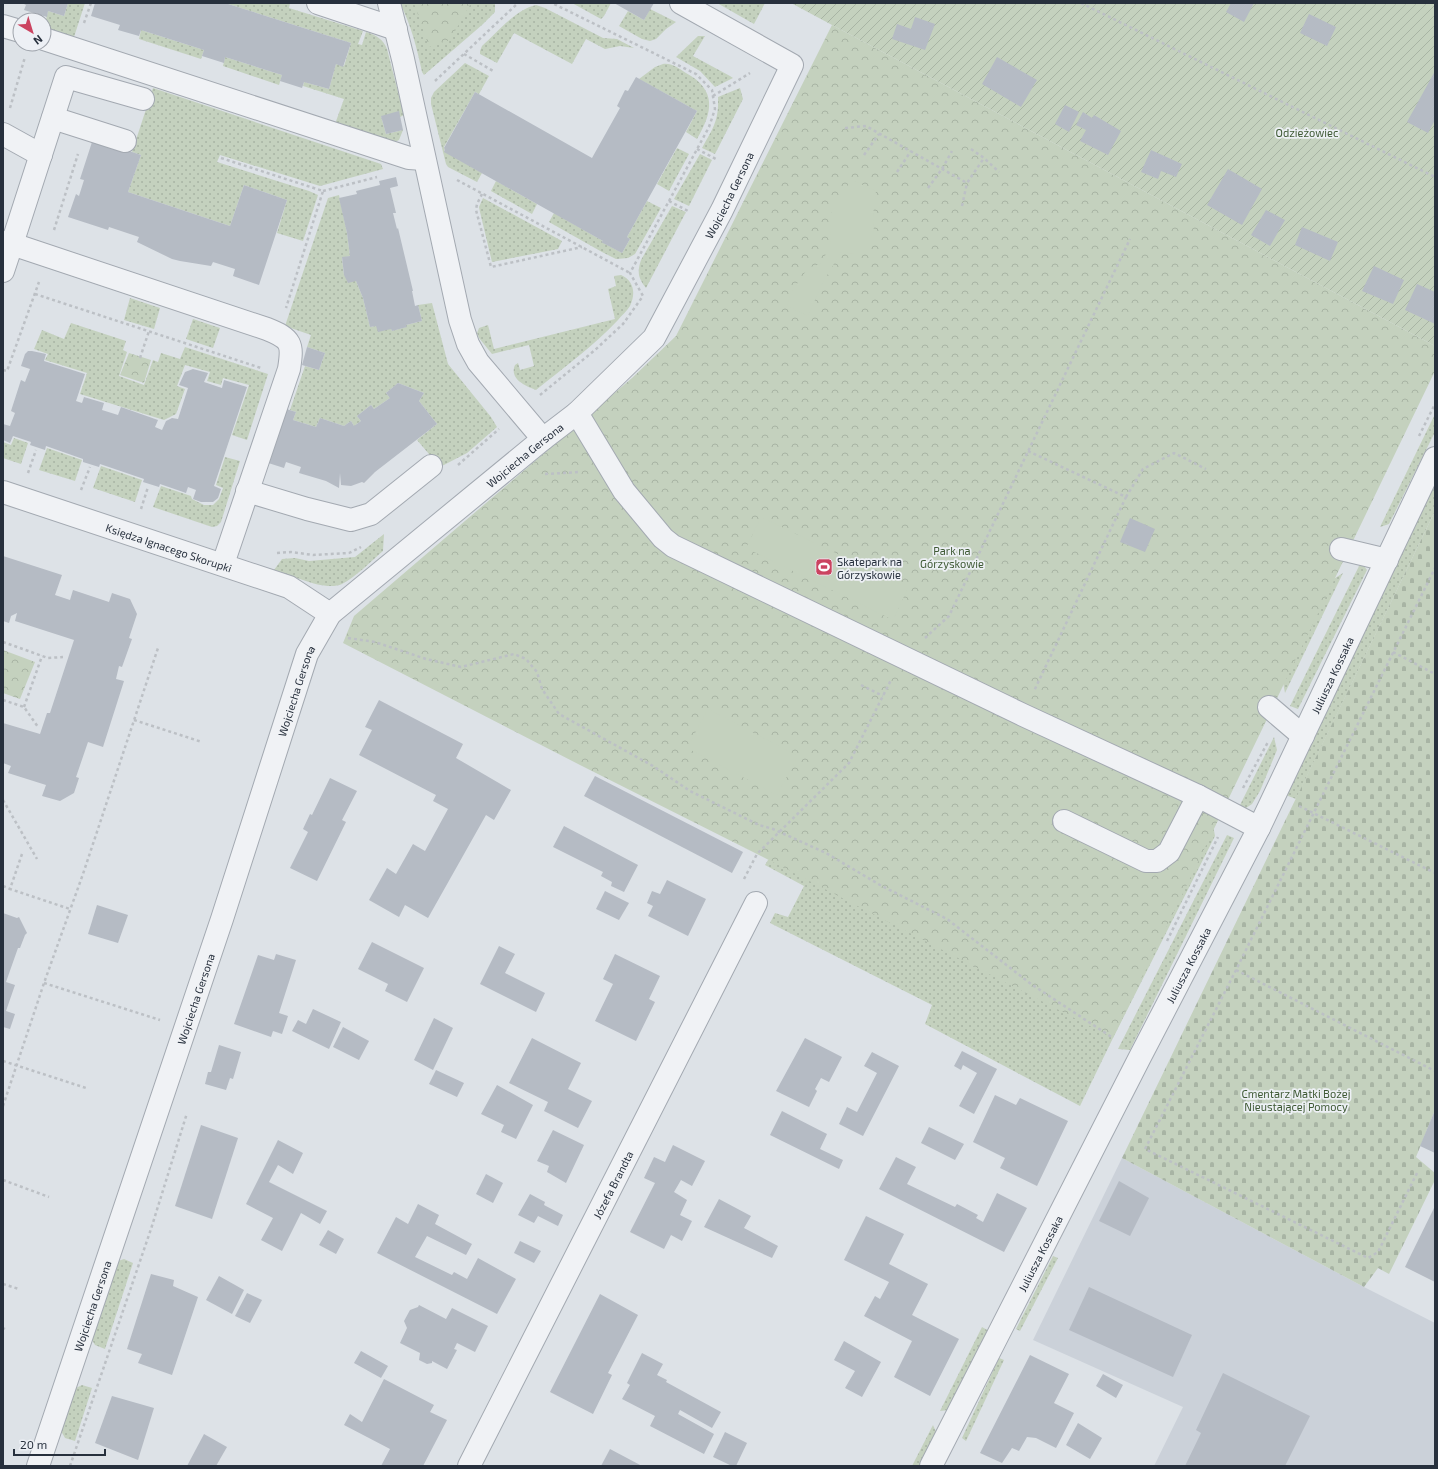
<svg xmlns="http://www.w3.org/2000/svg" width="1438" height="1469" font-family="'Exo 2',sans-serif">
<style>
.built{fill:#cbd1d9}
.grass{fill:url(#grass-dots)}
.cemetery{fill:url(#cemetery-stones)}
.park{fill:url(#park-crowns)}
.garden{fill:url(#garden-furrows)}
.pitch{fill:#c4d1be}
.building{fill:#b5bbc4}
.lines{fill:none;stroke-linecap:round;stroke-linejoin:round}
.minor-casing{stroke:#a3a9b1;stroke-width:24}
.path{stroke:#bcc0c5;stroke-width:2.5;stroke-dasharray:3 3;stroke-linecap:butt}
.minor{stroke:#f0f2f5;stroke-width:22}
.labels{text-anchor:middle;dominant-baseline:central;stroke-width:3.5;stroke-linejoin:round;paint-order:stroke}
.park-label{font-size:11px;fill:#3e5934;stroke:#edf0f5}
.street-label{font-size:11px;fill:#27303d;stroke:#edf0f5}
.poi-label{font-size:11px;fill:#27303d;stroke:#edf0f5;text-anchor:start}
</style>
<defs>
<pattern id="grass-dots" width="8" height="8" patternUnits="userSpaceOnUse"><rect width="8" height="8" fill="#c4d1be"/><path d="M2 2h.1M6 6h.1" fill="none" stroke="#a8b4a4" stroke-width="1.8" stroke-linecap="round"/></pattern>
<pattern id="cemetery-stones" width="16" height="16" patternUnits="userSpaceOnUse"><rect width="16" height="16" fill="#c4d1be"/><path d="M2 7V4a2 2 0 0 1 4 0v3zM10 15v-3a2 2 0 0 1 4 0v3z" fill="#a8b4a4"/></pattern>
<pattern id="park-crowns" width="20" height="18" patternUnits="userSpaceOnUse"><rect width="20" height="18" fill="#c4d1be"/><path d="M2 6a3 3 0 1 1 6 0M12 15a3 3 0 1 1 6 0" fill="none" stroke="#a8b4a4"/></pattern>
<pattern id="garden-furrows" width="10" height="10" patternUnits="userSpaceOnUse"><rect width="10" height="10" fill="#c4d1be"/><path d="M-1 1l2-2M0 10L10 0M9 11l2-2" fill="none" stroke="#a8b4a4"/></pattern>
</defs>
<rect width="100%" height="100%" fill="#dde2e7"/>
<!-- built -->
<path class="built" d="M1122 1158 1364 1287 1435 1323V1466H1154L1183 1407 1033 1340Z"/>
<!-- grass -->
<g class="grass">
<path d="M68 3H85L74 37 72 38 44 28 48 11 64 16Z"/>
<path d="M225 3H290L289 8 363 31 358 44 362 45 366 32C376 35 383 39 387 49L404 115 400 117 381 116 386 134 403 130 399 140 395 142 335 124 344 99 303 86 304 82 329 89 336 64 344 66 351 43Z"/>
<path d="M400 3H495V12L482 25 424 75 422 72C417 48 411 25 400 3Z"/>
<path d="M572 3H611L604 16 601 19Z"/>
<path d="M717 3H765L754 24Z"/>
<path d="M536 5 545 8 603 38 617 39 634 48 620 46 605 49 586 39 572 64 514 33 497 63 480 54V51L482 46C497 33 516 9 536 5Z"/>
<path d="M650 9 676 22 666 29 656 39 650 41 642 39 619 26 628 11 644 20Z"/>
<path d="M141 30 204 50 201 59 139 39Z"/>
<path d="M698 36H705L693 56 730 76 733 78 715 87 700 71 676 57Z"/>
<path d="M225 57 282 75 279 85 223 66Z"/>
<path d="M465 63 489 76 479 94 475 92 444 147 445 149 444 151 482 173 477 182 448 167 446 164 431 104V98L434 92Z"/>
<path d="M663 64C672 63 678 68 686 73 717 90 713 112 697 139L686 132 697 111 639 79 655 67Z"/>
<path d="M153 88 381 164 383 169 320 186 220 155 217 162 309 191 318 195 303 241 277 233 287 200 244 185 230 226 128 192 141 155 132 152Z"/>
<path d="M740 88 743 99 715 154 702 148C713 128 719 121 718 97Z"/>
<path d="M677 148 689 154 669 191 657 184Z"/>
<path d="M700 154 712 160 689 206 674 199Z"/>
<path d="M496 181 537 204 532 214 491 191Z"/>
<path d="M339 195 347 233 350 256 342 258 344 275 356 281 363 298 370 327 376 326 391 329 392 331 406 327V325L422 321 418 305 432 303 448 364 491 417 497 427 467 453 440 467 417 440 437 424 419 401 424 393 398 383 386 393 390 398 374 409 371 405 357 416 361 421 354 426 351 421 344 426 320 418 316 427 293 420 296 412 290 410 305 366 319 370 325 353 307 347 311 335 285 326 328 198Z"/>
<path d="M483 198 562 241 558 249 492 262 480 212 479 207Z"/>
<path d="M647 201 661 208 635 254 628 258 616 259 602 252 549 222 554 213 603 241 602 242 622 253 630 239 627 237Z"/>
<path d="M672 206 686 212 646 288C638 278 637 272 641 260Z"/>
<path d="M621 275C634 281 636 293 630 306 627 311 621 316 618 320 594 346 563 368 536 390 525 386 509 379 515 365L518 363 520 370 534 366 529 345 492 354 479 338 477 333 479 328 488 325 494 349 615 319 608 289 616 286 614 276Z"/>
<path d="M130 298 160 308 154 329 124 320Z"/>
<path d="M193 319 220 328 213 348 186 339Z"/>
<path d="M71 323 126 341 123 350 127 352 119 376 144 385 153 360 158 362 161 353 180 359 185 347 268 374 247 440 232 435 249 385 223 378 221 385 207 381 210 372 185 365 177 386 185 389 176 414 164 420 80 394 87 373 45 360 48 354 34 349 42 330 64 339Z"/>
<path d="M1435 414V432L1389 524 1380 527Z"/>
<path d="M14 438 28 443 21 464 3 458V442L11 445Z"/>
<path d="M47 448 82 460 75 481 39 470Z"/>
<path d="M225 457 240 461 221 522 217 526 212 527 153 507 161 486 191 496 192 499 204 505H213L219 499 223 488 216 485Z"/>
<path d="M101 466 142 480 135 502 93 488Z"/>
<path d="M1435 483V511L1296 799 1283 794Z"/>
<path d="M384 534 383 551C371 561 356 577 342 584 325 592 292 575 274 570L282 559 295 558 309 561 355 557Z"/>
<path d="M1361 562 1367 570 1298 709 1290 706Z"/>
<path d="M1343 573 1285 693 1282 677 1329 582Z"/>
<path d="M1274 737 1277 750 1260 791 1252 804 1246 808 1239 807Z"/>
<path d="M1213 825 1215 836 1113 1038 1080 1106 925 1024 932 1005 770 923 775 913 788 917 804 886 765 865 768 860Z"/>
<path d="M1227 835 1234 838 1130 1050 1118 1049Z"/>
<path d="M1053 1256 1058 1258 1020 1331 1016 1329Z"/>
<path d="M124 1259 133 1263 105 1349 95 1345 92 1340 118 1261Z"/>
<path d="M982 1327 989 1331 949 1410 940 1411Z"/>
<path d="M999 1358 1004 1360 966 1441 962 1438Z"/>
<path d="M82 1385 92 1388 75 1441 65 1438 61 1431 76 1388Z"/>
<path d="M933 1425 937 1434 921 1466H912Z"/>
</g>
<!-- cemetery -->
<path class="cemetery" d="M1435 511V1110L1416 1157 1435 1173V1180L1389 1274 1378 1268 1364 1287 1122 1158Z"/>
<!-- park -->
<g class="park">
<path d="M414 3H471L450 40 429 47Z"/>
<path d="M832 25 1435 346V371L1113 1038 757 854 580 765 343 643 354 616 632 378 676 336Z"/>
<path d="M129 353 151 360 144 383 120 375Z"/>
<path d="M3 650 35 662 20 699 3 693Z"/>
</g>
<!-- garden -->
<path class="garden" d="M791 3H1435V346L832 25Z"/>
<!-- pitch -->
<g class="pitch">
<path d="M854 181 876 191 873 216 874 232 861 255 841 252 822 284 808 316 787 306 790 294 808 268 820 264 826 254 831 242 830 225 832 206 846 187Z"/>
<path d="M761 517 908 588 893 620 746 548Z"/>
<path d="M708 709 798 756 777 795 687 748Z"/>
</g>
<!-- building -->
<g class="building">
<path d="M22 3H68L64 16 48 11 47 17 24 10 26 5Z"/>
<path d="M95 3H225L351 43 343 67 336 64 329 89 304 82 302 88 280 81 282 75 225 57 224 63 202 56 204 50 141 30 139 36 118 30 120 25 91 16Z"/>
<path d="M614 3H654L644 20Z"/>
<path d="M1231 3H1254L1244 22 1226 12Z"/>
<path d="M1309 14 1336 27 1327 46 1300 33Z"/>
<path d="M915 17 935 24 925 50 892 39 897 24 911 29Z"/>
<path d="M997 57 1037 80 1021 107 982 84Z"/>
<path d="M1435 71V120L1428 133 1407 122Z"/>
<path d="M636 77 697 111 627 237 630 239 622 253 601 242 603 241 444 152 445 149 444 148 475 92 592 158 620 108 617 106 625 90 628 91Z"/>
<path d="M1065 105 1079 112 1069 132 1055 124Z"/>
<path d="M399 111 403 130 386 134 381 116Z"/>
<path d="M1083 112 1092 118 1094 115 1121 131 1108 155 1080 141 1086 130 1076 125Z"/>
<path d="M92 142 114 146 141 155 128 192 230 226 244 185 287 200 259 285 233 276 235 269 213 262 211 266 180 261 172 259 137 242 139 237 109 227 108 230 68 217 76 194 79 196 84 180 80 179Z"/>
<path d="M1151 150 1182 164 1176 177 1161 171 1158 179 1141 172Z"/>
<path d="M1228 169 1262 189 1242 225 1207 205Z"/>
<path d="M396 177 398 186 390 188 396 213H393L397 229 398 228 413 291H412L415 306 418 305 422 321 406 325 407 327 392 331 391 329 378 332 376 326 370 327 363 298 356 281 348 283 344 275 342 257 350 256 347 233 339 198 357 194 356 191 380 185 379 181Z"/>
<path d="M1266 210 1285 220 1270 246 1251 235Z"/>
<path d="M1302 227 1338 242 1330 261 1295 245Z"/>
<path d="M1374 266 1404 280 1393 304 1362 291Z"/>
<path d="M1417 284 1435 292V324L1405 310Z"/>
<path d="M307 347 325 353 319 370 302 365Z"/>
<path d="M28 351H32L46 354 44 361 85 374 76 401 82 403 84 397 104 403 102 410 118 415 121 407 158 420 155 427 162 430 166 421 172 418 178 419 188 388 179 385 185 372 193 369 208 373 204 382 222 388 224 380 247 387 214 486 221 489 218 498 213 502H201L193 499 196 490 188 487 186 493 160 484 159 487 143 482 144 479 100 464 99 467 83 462V459L46 446 45 450 30 445 31 442 13 436 10 443 3 440V424L10 426 15 413 11 411 20 383 21 380 25 382 30 369 21 366 25 354Z"/>
<path d="M398 383 424 393 419 401 437 424 375 472 364 483 362 482 351 486 341 485 340 473 339 488 326 481 299 473 301 467 286 462 284 468 259 460 277 406 296 412 293 420 316 427 320 418 344 426 351 421 354 426 361 421 357 416 371 405 374 409 390 398 386 393Z"/>
<path d="M1130 518 1155 529 1145 552 1120 542Z"/>
<path d="M3 556 62 575 55 595 70 600 73 590 109 602 112 593 130 599 137 614 129 638 132 639 122 667 119 666 116 679 124 681 103 747 88 742 76 777 79 778 74 793 60 801 42 796 46 785 8 773 11 766 3 763V723L40 734 47 713H50L74 640 15 621 17 613 11 616 9 623 3 621Z"/>
<path d="M379 700 463 744 456 758 511 790 494 820 486 815 428 918 405 905 399 917 369 900 387 868 396 874 413 844 425 851 448 809 433 801 436 795 359 755 372 730 365 727Z"/>
<path d="M595 776 743 852 732 873 584 796Z"/>
<path d="M330 778 357 791 342 820 346 822 317 881 290 868 308 832 303 829 310 814 312 815Z"/>
<path d="M564 826 638 865 624 892 611 886 612 882 601 876 603 872 553 847Z"/>
<path d="M667 880 706 899 688 936 648 916 653 906 647 903 652 891 660 894Z"/>
<path d="M605 891 629 903 619 920 596 909Z"/>
<path d="M97 905 128 915 118 943 88 934Z"/>
<path d="M3 913 17 918 19 917 27 933 25 935 20 948H18L6 982 15 985 6 1011 15 1014 10 1029 3 1027Z"/>
<path d="M372 942 424 968 407 1002 385 991 388 984 358 969Z"/>
<path d="M499 946 515 954 505 973 545 993 536 1012 480 984Z"/>
<path d="M276 954 296 960 279 1013 288 1016 282 1034 273 1031 271 1037 234 1024 258 955 274 960Z"/>
<path d="M615 954 660 976 649 999 655 1002 636 1041 595 1021 613 984 603 979Z"/>
<path d="M313 1009 341 1022 329 1049 292 1031 298 1020 306 1024Z"/>
<path d="M434 1018 453 1028 433 1070 414 1060Z"/>
<path d="M343 1027 369 1041 359 1060 333 1047Z"/>
<path d="M532 1038 581 1063 568 1089 592 1101 578 1128 544 1111 548 1102 509 1083Z"/>
<path d="M805 1038 842 1057 829 1082 821 1078 815 1089 817 1091 809 1107 776 1091Z"/>
<path d="M219 1045 241 1052 233 1079 230 1078 226 1090 205 1084 208 1072H211Z"/>
<path d="M962 1051 997 1069 974 1114 959 1106 977 1073 963 1065 961 1070 954 1066Z"/>
<path d="M872 1052 899 1066 863 1136 839 1124 847 1107 857 1112 877 1073 864 1066Z"/>
<path d="M436 1070 464 1083 457 1097 429 1084Z"/>
<path d="M497 1085 533 1105 516 1139 501 1132 504 1125 481 1114Z"/>
<path d="M995 1095 1016 1105 1020 1098 1068 1121 1037 1186 1000 1168 1005 1158 973 1142Z"/>
<path d="M1435 1110V1153L1420 1146Z"/>
<path d="M782 1111 827 1134 820 1149 843 1160 839 1169 770 1135Z"/>
<path d="M201 1125 238 1138 212 1219 175 1206Z"/>
<path d="M929 1127 964 1144 955 1160 921 1143Z"/>
<path d="M553 1130 584 1145 566 1183 547 1172 549 1166 537 1161Z"/>
<path d="M278 1140 303 1153 293 1174 278 1165 269 1182 327 1211 320 1224 301 1213 282 1251 261 1240 273 1218 246 1204Z"/>
<path d="M673 1145 705 1161 692 1186 681 1180 674 1192 687 1200 680 1215 692 1221 682 1241 671 1235 664 1249 630 1232 655 1183 644 1178 654 1157 665 1162Z"/>
<path d="M896 1157 916 1167 907 1184 955 1207 957 1204 978 1215 976 1218 983 1222 997 1193 1027 1208 1004 1252 879 1189Z"/>
<path d="M486 1174 503 1183 493 1203 476 1194Z"/>
<path d="M1119 1181 1149 1198 1130 1236 1099 1221Z"/>
<path d="M530 1194 545 1202 544 1205 563 1215 558 1226 538 1216 534 1223 518 1215Z"/>
<path d="M719 1199 751 1216 744 1228 778 1246 772 1258 704 1227Z"/>
<path d="M418 1204 439 1215 435 1224 472 1244 466 1255 427 1236 415 1257 452 1275 454 1272 467 1279 478 1258 516 1279 497 1314 377 1253 396 1217 408 1224Z"/>
<path d="M1435 1206V1282L1405 1267Z"/>
<path d="M866 1216 904 1234 889 1264 928 1284 912 1315 959 1339 930 1396 894 1377 912 1341 864 1316 875 1296 880 1299 889 1282 844 1260Z"/>
<path d="M328 1230 344 1239 336 1254 319 1245Z"/>
<path d="M520 1241 541 1251 534 1263 514 1253Z"/>
<path d="M151 1274 174 1280 173 1286 198 1297 172 1375 138 1363 142 1354 127 1349Z"/>
<path d="M219 1276 244 1290 232 1314 206 1300Z"/>
<path d="M1089 1287 1192 1335 1173 1377 1069 1330Z"/>
<path d="M247 1293 262 1300 250 1323 235 1316Z"/>
<path d="M600 1294 638 1315 608 1373 612 1375 593 1414 550 1392Z"/>
<path d="M419 1305 446 1319 452 1308 488 1326 475 1352 457 1343 454 1349 457 1350 447 1369 432 1361V1363L427 1364 419 1360 420 1353 400 1343 407 1328 404 1321 410 1310 418 1307Z"/>
<path d="M844 1341 881 1362 862 1397 845 1388 855 1371 834 1360Z"/>
<path d="M361 1351 388 1366 381 1378 354 1363Z"/>
<path d="M642 1353 663 1364 657 1375 667 1380 666 1382 721 1412 712 1428 680 1410 678 1414 714 1434 704 1454 650 1426 655 1416 622 1399 630 1385 627 1383Z"/>
<path d="M1030 1355 1069 1374 1054 1403 1074 1413 1056 1448 1036 1438 1027 1437 1019 1451 1012 1448 1002 1463 980 1453Z"/>
<path d="M1223 1373 1310 1416 1285 1466H1185L1201 1433 1196 1430Z"/>
<path d="M1103 1374 1123 1385 1116 1398 1096 1386Z"/>
<path d="M384 1379 434 1405 430 1412 447 1420 423 1466H381L390 1449 344 1425 350 1414 362 1422Z"/>
<path d="M112 1396 154 1408 138 1460 95 1443Z"/>
<path d="M1078 1423 1102 1438 1090 1459 1066 1445Z"/>
<path d="M725 1432 747 1443 736 1466H732L713 1457Z"/>
<path d="M204 1434 227 1447 216 1466H187Z"/>
<path d="M610 1449 642 1466H601Z"/>
</g>
<g class="lines">
<defs>
<g id="minor">
<path d="M318 3 396 29"/>
<path d="M389 3 403 59 460 320 468 344 478 362 543 439"/>
<path d="M3 26 20 31"/>
<path d="M44 39 409 158 424 159"/>
<path d="M53 118 125 141"/>
<path d="M3 134 41 155"/>
<path d="M3 242 12 244 66 77 143 99"/>
<path d="M3 271 12 244 267 329C292 339 293 344 289 369L223 564"/>
<path d="M577 413 624 491 663 538 673 546 1023 715 1198 796 1259 828"/>
<path d="M247 491 307 509 351 520 371 514 431 466"/>
<path id="s1" d="M3 492 289 587 330 614"/>
<path d="M1341 549 1387 560"/>
<path d="M1269 707 1303 736"/>
<path d="M1064 821 1146 861H1157L1169 852 1198 796"/>
<path id="s2" d="M38 1466 222 919 307 654 330 614 543 439 577 413 654 338 722 210 792 65 681 3"/>
<path id="s3" d="M469 1466 756 903"/>
<path id="s4" d="M931 1466 1140 1057 1259 828 1435 458"/>
</g>
</defs>
<!-- minor casing -->
<use href="#minor" class="minor-casing"/>
<!-- path -->
<g class="path">
<path d="M1081 3 1435 177"/>
<path d="M84 23 91 3"/>
<path d="M464 54 495 72"/>
<path d="M435 81 518 3"/>
<path d="M713 96 750 73"/>
<path d="M10 108 25 57"/>
<path d="M845 128 866 126 967 183 984 158"/>
<path d="M697 149 716 159"/>
<path d="M971 149 984 158 999 172"/>
<path d="M864 155 879 134"/>
<path d="M221 158 323 191 286 308"/>
<path d="M897 172 911 151"/>
<path d="M457 180 630 273"/>
<path d="M928 188 942 169 952 151"/>
<path d="M323 191 377 177"/>
<path d="M482 194 477 204 476 210 491 267 582 247"/>
<path d="M669 201 690 212"/>
<path d="M962 206 967 183"/>
<path d="M54 230 78 154"/>
<path d="M35 294 261 368"/>
<path d="M140 358 149 331"/>
<path d="M3 370 7 371 39 282"/>
<path d="M540 395 595 350 623 324 643 296 630 273 709 127 715 109 712 90 696 74 552 3"/>
<path d="M1419 436 1435 404"/>
<path d="M1028 451 1126 497 1034 691"/>
<path d="M458 465 499 429"/>
<path d="M28 473 36 450"/>
<path d="M545 474 580 472"/>
<path d="M81 490 90 467"/>
<path d="M1126 497 1143 469 1174 453 1206 469"/>
<path d="M141 509 148 487"/>
<path d="M277 553 291 552 313 555 349 553 361 547"/>
<path d="M348 638 375 642 426 659 461 667 514 654 526 659 537 672 542 689 559 714 653 766 690 791 759 825 773 829 826 853 880 885 947 919 1031 984 1113 1038"/>
<path d="M925 638 949 616 1130 239"/>
<path d="M3 642 48 658 63 657"/>
<path d="M1393 652 1435 674"/>
<path d="M861 685 883 696"/>
<path d="M3 700 24 707 38 727"/>
<path d="M24 707 42 656"/>
<path d="M134 720 202 742"/>
<path d="M1243 788 1268 742"/>
<path d="M3 800 37 859"/>
<path d="M1299 806 1435 873"/>
<path d="M22 854 10 889 70 909"/>
<path d="M744 879 757 854 849 763 891 680"/>
<path d="M3 886 10 889"/>
<path d="M1167 941 1218 837"/>
<path d="M1236 970 1435 1071"/>
<path d="M44 983 160 1020"/>
<path d="M3 1061 86 1088"/>
<path d="M3 1106 44 983 83 874 158 648"/>
<path d="M1417 1173 1378 1252 1368 1258 1145 1149 1236 970 1435 568"/>
<path d="M3 1180 49 1197"/>
<path d="M3 1284 19 1289"/>
<path d="M3 1328 5 1329"/>
<path d="M70 1466 151 1229 187 1113"/>
</g>
<!-- minor -->
<use href="#minor" class="minor"/>
</g>
<!-- icons -->
<defs>
<symbol id="stadium-square" viewBox="-11 -11 22 22"><rect x="-9" y="-9" width="18" height="18" rx="4" fill="#cb4360" stroke="#edf0f5"/><path d="M0-5a6.5 5 0 1 0 0 10a6.5 5 0 1 0 0-10ZM-3.5-1.8h7v3.6h-7Z" fill="#fff"/></symbol>
</defs>
<g fill-rule="evenodd">
<use href="#stadium-square" x="814" y="557" width="20" height="20"/>
</g>
<g class="labels">
<!-- park labels -->
<g class="park-label">
<text x="1307" y="132">Odzieżowiec</text>
<text x="952" y="550">Park na<tspan x="952" dy="13">Górzyskowie</tspan></text>
<text x="1296" y="1093">Cmentarz Matki Bożej<tspan x="1296" dy="13">Nieustającej Pomocy</tspan></text>
</g>
<!-- street labels -->
<g class="street-label">
<text stroke="none"><textPath href="#s2" startOffset="1489">Wojciecha Gersona</textPath></text>
<text stroke="none"><textPath href="#s2" startOffset="1153">Wojciecha Gersona</textPath></text>
<text stroke="none"><textPath href="#s1" startOffset="175">Księdza Ignacego Skorupki</textPath></text>
<text stroke="none"><textPath href="#s4" startOffset="887">Juliusza Kossaka</textPath></text>
<text stroke="none"><textPath href="#s2" startOffset="817">Wojciecha Gersona</textPath></text>
<text stroke="none"><textPath href="#s4" startOffset="563">Juliusza Kossaka</textPath></text>
<text stroke="none"><textPath href="#s2" startOffset="493">Wojciecha Gersona</textPath></text>
<text stroke="none"><textPath href="#s3" startOffset="316">Józefa Brandta</textPath></text>
<text stroke="none"><textPath href="#s4" startOffset="239">Juliusza Kossaka</textPath></text>
<text stroke="none"><textPath href="#s2" startOffset="169">Wojciecha Gersona</textPath></text>
</g>
<!-- poi labels -->
<g class="poi-label">
<text x="837" y="561">Skatepark na<tspan x="837" dy="13">Górzyskowie</tspan></text>
</g>
</g>
<!-- border -->
<rect width="1438" height="1469" fill="none" stroke="#27303d" stroke-width="8"/>
<!-- north arrow -->
<g transform="translate(32 32) rotate(142)"><circle r="19" fill="#edf0f5" stroke="#9ea3ab"/>
<path d="M0-3L7 15L0 10L-7 15Z" fill="#cb4360"/>
<text y="-6" font-size="11" font-weight="bold" text-anchor="middle" fill="#27303d">N</text>
</g>
<!-- scale -->
<path d="M14 1449v6h91v-6" fill="none" stroke="#27303d" stroke-width="2"/>
<text x="20" y="1449" font-size="12" fill="#27303d" stroke="#edf0f5" stroke-width="3" paint-order="stroke">20 m</text>
</svg>
